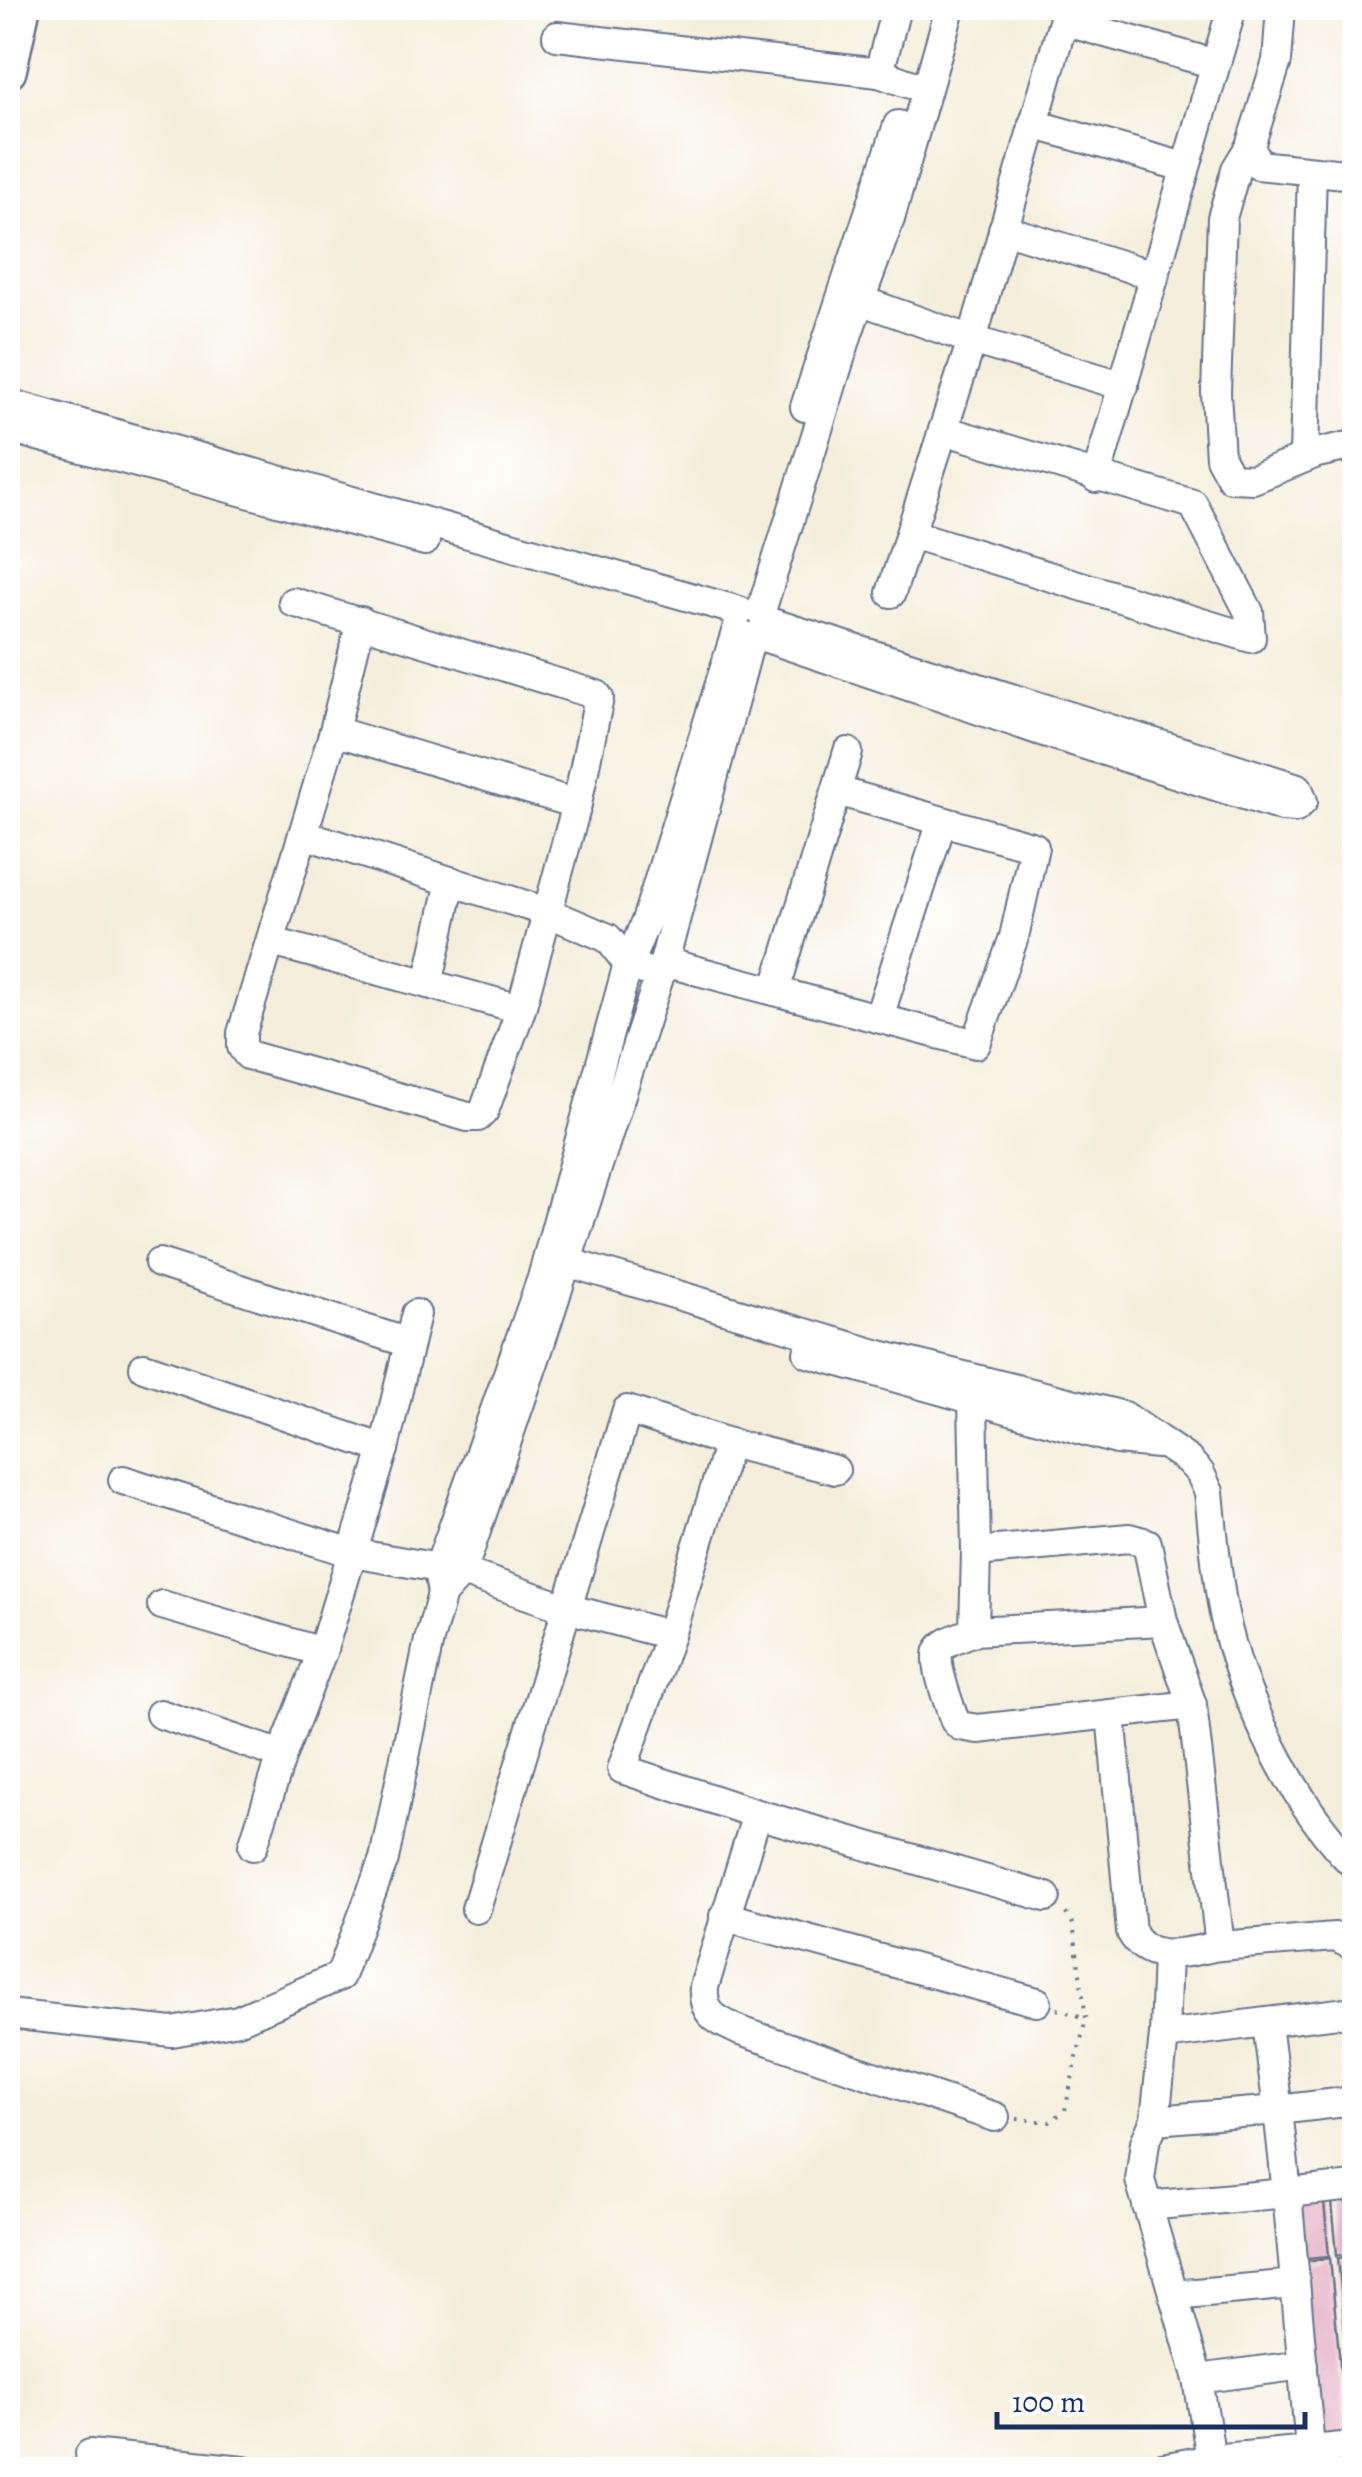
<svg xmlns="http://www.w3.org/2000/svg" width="1362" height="2477" font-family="Alegreya,serif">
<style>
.building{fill:#e1a5bd}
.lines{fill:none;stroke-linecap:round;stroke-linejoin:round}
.minor-casing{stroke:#67728a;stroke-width:32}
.major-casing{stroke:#67728a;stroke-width:40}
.path{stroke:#67728a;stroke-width:4;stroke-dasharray:2.5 8;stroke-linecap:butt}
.minor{stroke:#fff;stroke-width:28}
.major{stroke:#fff;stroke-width:35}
</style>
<rect width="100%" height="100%" fill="#fff"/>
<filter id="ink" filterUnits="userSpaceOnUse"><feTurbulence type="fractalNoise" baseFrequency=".01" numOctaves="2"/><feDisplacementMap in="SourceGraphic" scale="20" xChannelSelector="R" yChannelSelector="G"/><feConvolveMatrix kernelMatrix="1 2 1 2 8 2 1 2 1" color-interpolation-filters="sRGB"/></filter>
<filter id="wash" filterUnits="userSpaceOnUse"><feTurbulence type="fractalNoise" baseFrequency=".0048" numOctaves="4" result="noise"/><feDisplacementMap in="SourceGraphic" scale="40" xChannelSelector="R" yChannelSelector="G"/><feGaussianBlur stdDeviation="2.25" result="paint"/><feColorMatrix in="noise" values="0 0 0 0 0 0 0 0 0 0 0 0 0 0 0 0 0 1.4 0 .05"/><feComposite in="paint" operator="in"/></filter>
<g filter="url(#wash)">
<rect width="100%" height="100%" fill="#f4eedb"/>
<g id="blocks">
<!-- building -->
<g class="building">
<path d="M1354 2200V2253L1337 2255 1332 2202Z"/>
<path d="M1324 2202 1329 2256 1298 2259 1292 2205Z"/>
<path d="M1354 2256V2400H1352L1338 2258Z"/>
<path d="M1330 2258 1347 2438 1316 2440 1299 2262Z"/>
<path d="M1348 2458 1349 2470H1317L1316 2461Z"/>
</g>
</g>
</g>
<g filter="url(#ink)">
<use href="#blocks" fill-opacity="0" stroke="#67728a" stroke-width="2.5"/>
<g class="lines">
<defs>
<g id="minor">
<path d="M1281 8 1277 61 1250 146 1236 169 1222 218 1216 393 1220 458 1231 478 1253 479 1317 453 1354 445"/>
<path d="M1064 21 1215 64"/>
<path d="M557 36 879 73 910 84"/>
<path d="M879 73 896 8"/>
<path d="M1033 124 1184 167"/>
<path d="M1250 146 1258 165 1354 175"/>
<path d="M1003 229 1153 275"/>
<path d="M848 296 972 340 1124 386"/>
<path d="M8 403 739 611"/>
<path d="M805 407 898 125"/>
<path d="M8 428 425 541"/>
<path d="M1304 457 1312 171"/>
<path d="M1096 478 1232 8"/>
<path d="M911 534 1251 638 1249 612 1193 504 943 430"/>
<path d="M891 593 972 340 1067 8"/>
<path d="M293 602 597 695 599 698 577 804 334 731 303 834 547 912 608 938 628 964 643 970"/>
<path d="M761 611 849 330 890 219 950 8"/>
<path d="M737 629 646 921 628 964 542 1278 438 1570 442 1594 462 1572 538 1350 664 962 751 637"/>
<path d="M758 635 1041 731 1282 807 1296 808 1303 801 1298 788 766 621"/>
<path d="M334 731 361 621"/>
<path d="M303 834 242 1033V1047L248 1055 468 1117H478L484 1111 521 1009 577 804"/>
<path d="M272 942 521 1009"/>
<path d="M664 962 976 1044 1014 937 1034 847 837 791"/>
<path d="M428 984 451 881"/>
<path d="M775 991 848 752"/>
<path d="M879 1017 942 821"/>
<path d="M553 1258 876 1354 1124 1416 1188 1460 1200 1473 1209 1492C1213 1532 1216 1574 1224 1614 1241 1697 1294 1806 1354 1865"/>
<path d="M159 1263 409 1343"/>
<path d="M808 1353 1117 1440 1158 1444"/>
<path d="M144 1367 384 1449"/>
<path d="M973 1399 976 1552 1129 1538 1147 1543 1163 1621 1192 1705 1220 1946 1335 1937 1354 1946"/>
<path d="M729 1443 670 1635 622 1769 757 1814 1046 1897"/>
<path d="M123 1480 352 1553 462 1572 566 1608 670 1635"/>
<path d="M976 1552 974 1631C964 1636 943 1641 939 1651 933 1663 950 1707 955 1721L960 1726 978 1729 1111 1714"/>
<path d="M162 1605 322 1652"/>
<path d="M974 1631 1163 1621"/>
<path d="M1192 1705 1111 1714 1131 1932C1150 1966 1188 1951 1220 1946"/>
<path d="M160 1714 282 1755 322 1652 384 1449 416 1314"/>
<path d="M757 1814 704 1987C702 2015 717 2020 740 2031L995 2117"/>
<path d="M253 1846 282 1755"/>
<path d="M476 1909 627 1410 729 1443 835 1470"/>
<path d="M724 1916 1037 2002"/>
<path d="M1167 1954 1164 2035 1155 2120 1145 2142 1140 2180 1198 2379 1211 2459 1354 2446"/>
<path d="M8 2014 172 2032 238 2020 340 1976 384 1859 429 1640 442 1594"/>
<path d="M1164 2035 1354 2011"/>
<path d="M1354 2101 1278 2110 1287 2193 1354 2186"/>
<path d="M1155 2120 1278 2110 1267 2024"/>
<path d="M1147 2206 1287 2193 1312 2470"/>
<path d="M1173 2295 1295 2284"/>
<path d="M1198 2379 1303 2365"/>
<path d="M90 2454 243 2470"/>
<path d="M1151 2470 1211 2459"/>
</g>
<path id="major" d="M8 71 22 8"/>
</defs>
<!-- minor casing -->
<use href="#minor" class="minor-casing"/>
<!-- major casing -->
<use href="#major" class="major-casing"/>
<!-- path -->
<g class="path">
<path d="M1057 2009 1086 2018"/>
<path d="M1017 2119 1050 2122 1065 2110 1086 2018 1073 1924 1065 1912"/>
</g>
<!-- minor -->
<use href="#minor" class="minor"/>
<!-- major -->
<use href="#major" class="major"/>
</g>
</g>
<!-- margin -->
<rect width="1362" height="2477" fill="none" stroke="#fff" stroke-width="40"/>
<!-- scale -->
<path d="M997 2412v15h308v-15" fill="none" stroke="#1b2f5e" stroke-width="5"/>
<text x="1012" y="2412" font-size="30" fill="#1b2f5e" stroke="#ffffff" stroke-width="8" paint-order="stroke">100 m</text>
</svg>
